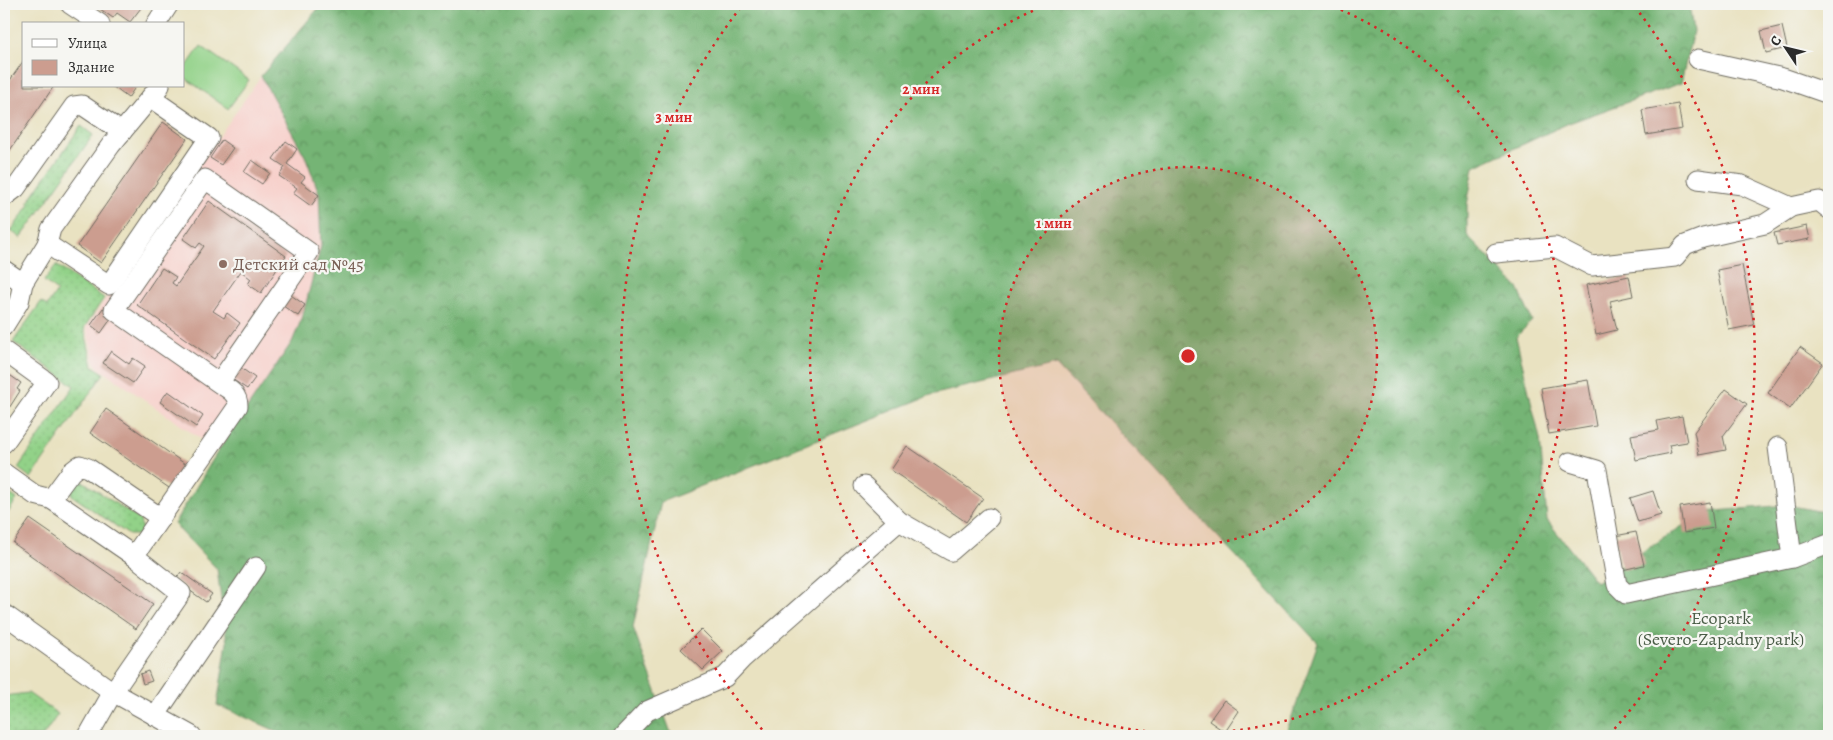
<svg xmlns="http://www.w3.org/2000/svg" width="1833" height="740" font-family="Alegreya,serif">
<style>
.built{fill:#f7d0cb}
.grass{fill:url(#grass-dots);stroke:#5e7e5a}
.forest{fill:url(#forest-crowns);stroke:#507050}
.pitch{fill:#92d288;stroke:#5e7e5a}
.building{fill:#cc9d8f}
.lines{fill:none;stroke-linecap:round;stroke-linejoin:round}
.minor-casing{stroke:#6e6b60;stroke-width:21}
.minor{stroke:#fff;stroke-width:19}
.ring{fill:none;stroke:#d62828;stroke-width:2.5;stroke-dasharray:2.5 5}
.education-dot{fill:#8d6e63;stroke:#f6f6f2;stroke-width:2}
.labels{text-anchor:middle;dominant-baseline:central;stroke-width:4.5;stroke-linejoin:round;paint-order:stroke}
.education-label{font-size:18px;fill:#785e54;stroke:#f6f6f2;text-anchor:start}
.park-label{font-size:18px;fill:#4a5d47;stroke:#f6f6f2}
.centre{fill:#d62828;stroke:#f6f6f2;stroke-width:2.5}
.ring-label{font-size:15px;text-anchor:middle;font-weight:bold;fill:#d62828;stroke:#f6f6f2;stroke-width:4.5;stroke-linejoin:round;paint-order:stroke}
</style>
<defs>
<pattern id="grass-dots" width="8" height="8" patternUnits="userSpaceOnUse" patternTransform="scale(1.25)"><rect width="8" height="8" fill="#92d288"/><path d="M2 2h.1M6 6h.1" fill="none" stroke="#7eb476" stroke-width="1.8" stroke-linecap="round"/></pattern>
<pattern id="forest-crowns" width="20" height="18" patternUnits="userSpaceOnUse" patternTransform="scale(1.25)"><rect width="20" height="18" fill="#75b474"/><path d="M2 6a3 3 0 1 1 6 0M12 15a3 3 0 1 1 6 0" fill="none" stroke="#60935f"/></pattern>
</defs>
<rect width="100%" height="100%" fill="#f6f6f2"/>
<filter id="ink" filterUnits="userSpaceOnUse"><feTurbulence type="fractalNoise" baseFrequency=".02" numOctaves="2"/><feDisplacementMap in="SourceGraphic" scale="10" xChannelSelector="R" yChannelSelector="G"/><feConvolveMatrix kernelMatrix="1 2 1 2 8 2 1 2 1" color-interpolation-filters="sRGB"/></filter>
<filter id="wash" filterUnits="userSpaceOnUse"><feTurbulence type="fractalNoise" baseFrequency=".0096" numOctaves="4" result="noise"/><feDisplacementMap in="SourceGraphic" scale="20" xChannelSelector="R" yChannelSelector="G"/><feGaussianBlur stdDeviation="1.12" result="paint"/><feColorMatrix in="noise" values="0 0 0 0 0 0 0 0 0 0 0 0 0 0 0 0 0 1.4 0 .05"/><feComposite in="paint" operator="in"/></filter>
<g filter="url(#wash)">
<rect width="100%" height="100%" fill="#e9e2c1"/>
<!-- built -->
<path class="built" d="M261 76 306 158 319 193 321 246 302 318 292 342 218 451 99 368 95 363 86 327Z"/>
<!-- grass -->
<g class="grass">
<path d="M81 126 93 135 21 238 11 231 30 204 28 202Z"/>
<path d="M56 265 104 298 84 328 93 366 104 373 31 478 18 468 74 386 13 342 41 302 47 306 57 291 44 281Z"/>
<path d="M77 480 84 482 140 520 142 529 139 535H129L74 497 70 492V486Z"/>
<path d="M4 490 17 499 4 519Z"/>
<path d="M28 693 58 714 43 736H4V696Z"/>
</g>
<!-- forest -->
<path class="forest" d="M322 4H1689L1693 31 1681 83 1569 123 1474 167 1467 205V235L1518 288 1532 321 1516 337 1540 439 1547 520 1596 582 1704 512 1787 505 1829 513V736H1285L1318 643 1056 365 931 395 661 502 633 627 672 736H288L217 705 227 643 217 569 174 524 218 451 292 342 302 318 321 246 319 193 306 158 261 76Z"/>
<!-- pitch -->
<path class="pitch" d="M201 46 249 80 228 109 184 77V70Z"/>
<g id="blocks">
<!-- building -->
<g class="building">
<path d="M93 4H144L130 22 117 13 113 18Z"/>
<path d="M1782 26 1787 48 1766 53 1761 31Z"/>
<path d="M24 60V86H54L4 159V96L9 88 6 86Z"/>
<path d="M112 86H136L128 98Z"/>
<path d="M1678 104 1682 129 1646 135 1642 110Z"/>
<path d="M163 122 187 139 101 263 77 246Z"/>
<path d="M222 140 233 148 221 165 210 158Z"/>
<path d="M286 141 297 149 287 164 305 177 301 182 319 195 311 206 293 193 297 188 279 176 285 167 273 159Z"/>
<path d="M252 160 270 173 262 184 244 172Z"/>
<path d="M209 201 286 256 261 293 248 284 251 279 241 271 213 311 224 318 227 313 240 323 214 359 137 305 162 268 176 277 172 283 176 286 204 246 200 243 196 248 183 239Z"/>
<path d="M1807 226 1810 239 1777 245 1774 233Z"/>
<path d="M1742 265 1754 325 1729 330 1717 270Z"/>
<path d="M1629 276 1633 296 1610 301 1617 330 1596 335 1586 285Z"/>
<path d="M288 293 305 305 298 316 280 304Z"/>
<path d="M103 308 113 316 101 333 91 325Z"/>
<path d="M1800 347 1823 363 1790 409 1768 393Z"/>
<path d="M111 351 129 364 133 358 145 366 133 383 103 363Z"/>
<path d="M237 365 255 378 247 389 229 377Z"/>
<path d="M4 371 21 383 17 389 20 391 4 416Z"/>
<path d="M1588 380 1596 426 1549 434 1541 388Z"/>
<path d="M1726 389 1747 404 1723 436 1726 450 1699 455 1694 432Z"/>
<path d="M168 391 203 416 196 427 160 402Z"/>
<path d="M106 409 188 466 172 490 90 433Z"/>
<path d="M1682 416 1687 442 1669 445 1671 453 1636 460 1631 435 1659 430 1657 421Z"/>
<path d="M907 446 983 498 966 522 891 470Z"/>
<path d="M1653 491 1661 515 1638 522 1630 498Z"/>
<path d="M1710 502 1714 528 1684 533 1680 507Z"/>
<path d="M30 519 153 604 136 629 13 543Z"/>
<path d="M1636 532 1644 565 1622 570 1615 536Z"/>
<path d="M181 572 212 594 206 602 175 580Z"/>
<path d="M701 629 723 651 703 670 681 649Z"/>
<path d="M148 671 152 681 143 684 140 674Z"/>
<path d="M1224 700 1239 711 1225 732 1209 721Z"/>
</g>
</g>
</g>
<g filter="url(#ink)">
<use href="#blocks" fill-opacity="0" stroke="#6e6b60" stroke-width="1"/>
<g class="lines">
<defs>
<g id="minor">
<path d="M70 4 100 24"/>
<path d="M156 24 169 4"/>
<path d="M1698 59 1783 78 1829 94"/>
<path d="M1698 179 1742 185 1791 207"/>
<path d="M4 197 16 188 74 106 82 105 122 132"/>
<path d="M47 244 109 285 209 138 151 98"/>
<path d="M1496 253 1555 247 1592 266 1675 257 1685 245 1703 238 1765 224 1791 207 1819 201 1829 209"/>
<path d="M4 270 23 283"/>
<path d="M4 326 19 302 23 283 47 244 51 229 111 145 160 86"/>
<path d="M4 351 47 382 4 443"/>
<path d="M1778 447 1792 558"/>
<path d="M1570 462 1597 470 1617 585 1626 594 1792 558 1829 544"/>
<path d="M4 473 35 495 51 499 134 556 181 593 113 692 88 736"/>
<path d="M864 486 899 521 951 551 989 518"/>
<path d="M51 499 71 472 80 465 88 468 161 518"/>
<path d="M134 556 238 406C238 393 228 389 219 383L114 310 205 179 309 252 219 383"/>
<path d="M4 614 113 692 192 736"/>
<path d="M155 716 256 567"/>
<path d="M623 736 647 711 725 677 743 658 899 521"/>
</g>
</defs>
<!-- minor casing -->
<use href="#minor" class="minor-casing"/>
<!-- minor -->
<use href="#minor" class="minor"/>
</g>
</g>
<!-- distance rings -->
<circle cx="1188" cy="356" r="189" fill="#d62828" fill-opacity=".12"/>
<g class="ring">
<circle cx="1188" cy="356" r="189"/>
<path d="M1327 4A378 378 0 1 1 1049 4"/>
<path d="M767 735A567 567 0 0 1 741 7M1635 7A567 567 0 0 1 1609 735"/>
</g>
<!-- markers -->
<circle class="education-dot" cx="223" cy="264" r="5"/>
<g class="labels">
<!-- education labels -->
<g class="education-label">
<text x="233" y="264">Детский сад №45</text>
</g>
<!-- park labels -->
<g class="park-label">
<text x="1721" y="618">Ecopark<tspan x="1721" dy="21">(Severo-Zapadny park)</tspan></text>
</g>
</g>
<circle cx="1188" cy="356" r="8" class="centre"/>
<g class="ring-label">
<text x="921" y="94">2 мин</text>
<text x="674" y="122">3 мин</text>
<text x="1054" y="228">1 мин</text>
</g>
<!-- margin -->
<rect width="1833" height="740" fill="none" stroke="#f6f6f2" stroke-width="20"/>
<!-- legend -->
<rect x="22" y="22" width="162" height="65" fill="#f6f6f2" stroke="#a5a5a2"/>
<rect x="32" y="39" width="25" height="8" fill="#ffffff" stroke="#a5a5a2"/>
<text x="68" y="48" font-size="15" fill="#2b2b2b">Улица</text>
<rect x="32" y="60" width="25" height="15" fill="#cc9d8f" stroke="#a5a5a2"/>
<text x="68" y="72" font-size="15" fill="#2b2b2b">Здание</text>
<!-- north arrow -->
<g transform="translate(1786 48) rotate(305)" stroke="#f6f6f2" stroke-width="4" paint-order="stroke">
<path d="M0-4L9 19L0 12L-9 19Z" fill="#2b2b2b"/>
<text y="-8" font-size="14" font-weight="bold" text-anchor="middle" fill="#2b2b2b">С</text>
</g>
</svg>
